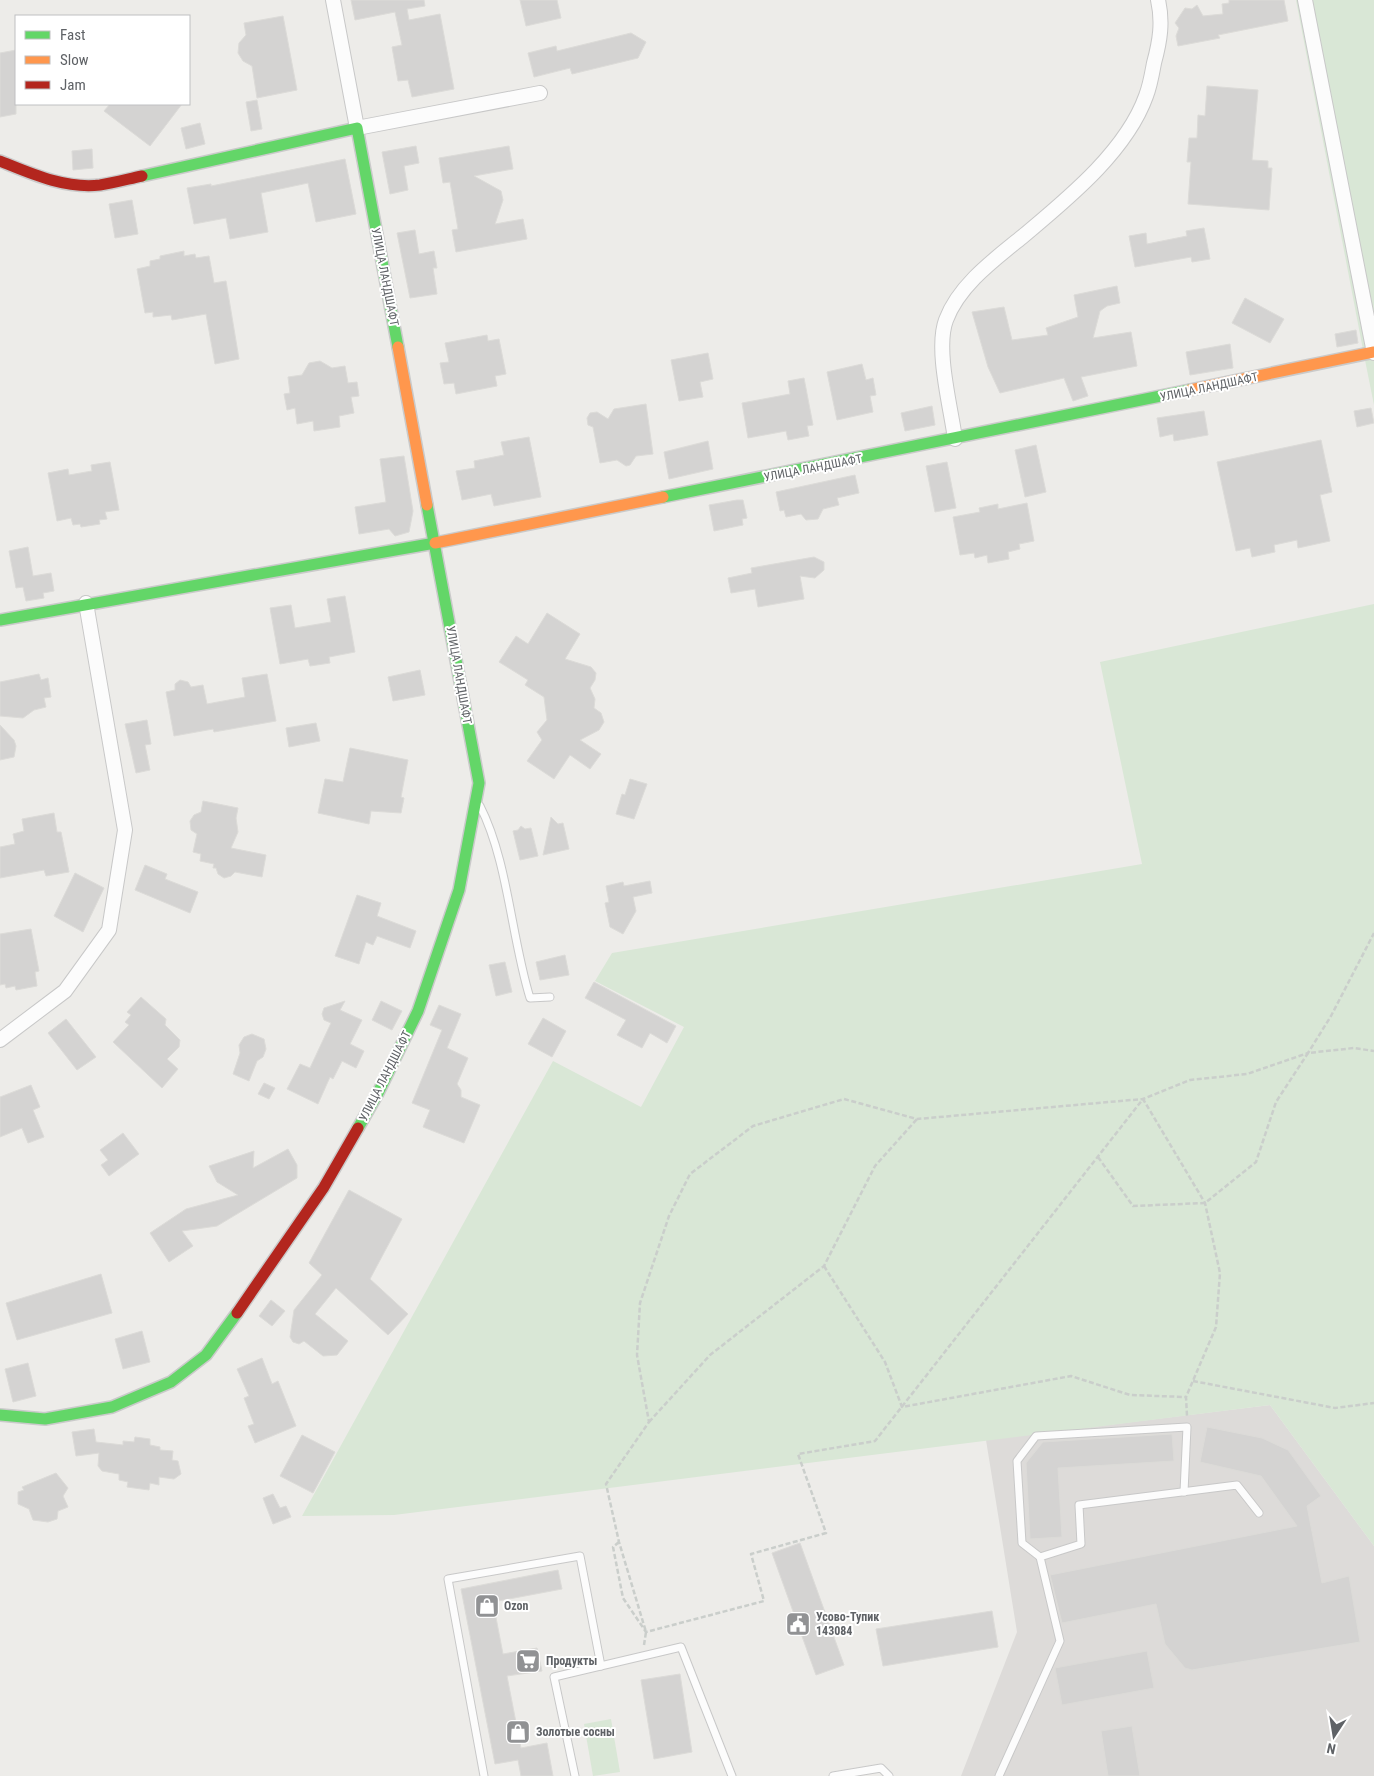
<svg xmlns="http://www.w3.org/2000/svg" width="1374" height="1776" font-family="'Roboto Condensed',sans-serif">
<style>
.industrial{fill:#dddbd9}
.green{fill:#d9e7d6}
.building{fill:#d4d3d2;stroke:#dcdbd8}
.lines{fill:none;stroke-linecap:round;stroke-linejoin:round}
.lane-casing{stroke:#c8c8c8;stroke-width:9}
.street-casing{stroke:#c8c8c8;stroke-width:16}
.fast-casing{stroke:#cacaca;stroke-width:14}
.slow-casing{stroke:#cacaca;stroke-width:14}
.jam-casing{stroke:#cacaca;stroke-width:14}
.path{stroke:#cacecb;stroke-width:2.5;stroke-dasharray:5 2.5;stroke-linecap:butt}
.lane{stroke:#fcfcfc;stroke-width:7}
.street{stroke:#fcfcfc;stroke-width:14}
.fast{stroke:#63d668;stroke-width:11}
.slow{stroke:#ff974d;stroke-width:11}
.jam{stroke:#b3261e;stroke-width:11}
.labels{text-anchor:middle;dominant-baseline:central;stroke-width:4;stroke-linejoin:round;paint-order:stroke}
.street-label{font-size:12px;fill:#5f6266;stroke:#fff}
.poi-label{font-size:12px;font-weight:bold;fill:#5f6266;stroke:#fff;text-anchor:start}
</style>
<rect width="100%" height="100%" fill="#edece9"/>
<!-- industrial -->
<path class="industrial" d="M1270 1405 1374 1546V1776H961L1017 1632 986 1440Z"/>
<!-- green -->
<g class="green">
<path d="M1296 0H1374V405L1364 355Z"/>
<path d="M1374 604V1546L1270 1405 394 1515 302 1516 553 1061 641 1107 684 1027 595 981 612 953 1142 864 1100 662Z"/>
<path d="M611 1719 620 1772 593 1776 584 1724Z"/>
</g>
<!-- building -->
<g class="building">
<path d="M351 0H424L425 6 407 9 409 20 440 14 454 89 412 97 408 80 398 81 392 47 402 45 395 12 355 20Z"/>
<path d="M520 0H557L561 18 526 26Z"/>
<path d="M1229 0H1284L1288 21 1218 35 1220 38 1178 46 1176 36 1179 28 1175 23 1185 8 1192 9 1197 5 1203 16 1223 14 1222 4 1229 3Z"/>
<path d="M283 16 297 90 257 98 252 66 243 61 238 53 239 43 246 35 244 23Z"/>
<path d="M631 33 646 42 638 58 572 74 570 68 534 77 528 53 556 46 557 51Z"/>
<path d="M16 50V114L0 117V53Z"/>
<path d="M1207 86 1258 90 1252 160 1268 161V168H1272L1269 210 1188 204 1191 162H1187L1189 138H1197L1198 115 1205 116Z"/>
<path d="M257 100 262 129 251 131 246 102Z"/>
<path d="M110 104H182L150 146 104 111Z"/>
<path d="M200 123 205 144 186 149 181 128Z"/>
<path d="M416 146 419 163 404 166 408 190 390 194 382 152Z"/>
<path d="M509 146 513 169 474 176 501 191 503 200 495 224 523 219 527 239 456 252 452 230 458 229 450 182 443 183 439 158Z"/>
<path d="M92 149 93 168 73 170 72 151Z"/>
<path d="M345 159 356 214 316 222 308 183 261 193 268 232 230 239 226 218 194 224 187 188 211 184V186Z"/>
<path d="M132 200 138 234 115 238 109 204Z"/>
<path d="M1204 228 1210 259 1192 262 1191 257 1135 267 1129 236 1146 233 1147 244 1187 236 1186 231Z"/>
<path d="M415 230 419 254 434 251 437 268H433L437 294 410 298 397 233Z"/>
<path d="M184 251V256L195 254 196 258 209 256 214 283 226 281 239 359 215 364 206 314 172 320 171 315 153 317V312L145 313 137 269 150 266V261L160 259V256Z"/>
<path d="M1117 286 1120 303 1107 306 1100 311 1093 338 1131 332 1137 366 1081 377 1088 396 1073 401 1064 378 1000 393 988 367 972 312 1004 307 1012 340 1048 335 1046 328 1078 317 1074 295Z"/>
<path d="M1245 298 1284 319 1270 343 1232 323Z"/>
<path d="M1356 330 1358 343 1337 347 1335 334Z"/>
<path d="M487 335 488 341 499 339 506 374 495 376 497 386 456 394 454 383 444 384 440 363 449 362 445 343Z"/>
<path d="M1230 344 1233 368 1190 375 1186 352Z"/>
<path d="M708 353 713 379 700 382 703 397 679 401 671 360Z"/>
<path d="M320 361 332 368 345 366 348 383 357 382 359 396 351 397 354 413 339 416 340 427 314 431 313 421 297 424 295 408 287 410 284 394 290 393 288 377 302 375 309 363Z"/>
<path d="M862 364 866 380 873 378 876 395 870 396 873 412 837 420 827 372Z"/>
<path d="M804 378 813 425 807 426 809 436 788 440 786 431 748 438 742 403 790 394 788 381Z"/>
<path d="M646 404 653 454 636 456 630 465 626 466 617 460 600 463 593 427 588 425 587 418 590 413 597 412 608 419 614 409Z"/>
<path d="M932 406 935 425 905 431 901 413Z"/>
<path d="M1371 408 1374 423 1357 427 1354 411Z"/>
<path d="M1204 411 1208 435 1174 441 1173 434 1160 437 1157 418Z"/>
<path d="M529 437 541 497 494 506 491 494 462 500 456 471 475 468 474 461 504 455 501 442Z"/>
<path d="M1321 440 1332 492 1320 495 1330 541 1298 548 1297 540 1274 545 1275 552 1252 557 1250 548 1236 551 1217 462Z"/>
<path d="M708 441 713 469 669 479 664 452Z"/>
<path d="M1036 445 1046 492 1025 497 1015 450Z"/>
<path d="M404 456 413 511 409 532 395 536 389 529 359 534 355 507 386 502 380 459Z"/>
<path d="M110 462 119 510 105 512 107 519 99 520 100 524 81 527 80 524 73 525 71 518 57 521 48 473 68 469 69 475 92 471 91 465Z"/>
<path d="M947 462 956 508 935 512 926 466Z"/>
<path d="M855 475 859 493 837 498 839 505 823 509 818 519 806 520 801 514 786 517 784 510 780 511 776 492Z"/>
<path d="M737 500H743L747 518 742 519 743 525 714 531 709 505Z"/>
<path d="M1027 503 1034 541 1019 544 1020 549 1008 552 1009 559 988 563 987 555 975 558 974 553 960 555 953 517 980 512 979 508 998 504V509Z"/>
<path d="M28 547 33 576 51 573 54 591 43 593 44 598 26 601 23 587 16 588 9 551Z"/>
<path d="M814 557 824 562V570L815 578 800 576 804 599 758 607 755 589 731 593 728 578 752 573 751 568Z"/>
<path d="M345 596 355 652 329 657 330 663 310 666 308 659 280 664 270 608 291 605 295 628 331 622 327 599Z"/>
<path d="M547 613 580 634 565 659 591 667 596 673 595 680 590 688 595 699 594 708 601 713 604 722 599 730 580 740 601 754 590 769 570 755 554 779 527 761 542 740 537 732 547 720 544 697 525 685 528 680 499 662 516 636 528 644Z"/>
<path d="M420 670 425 695 393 701 388 677Z"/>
<path d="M39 674 41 680 48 678 51 697 44 698 46 707 34 710 23 718 0 716V682Z"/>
<path d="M267 674 276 721 214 732 213 729 174 736 166 692 175 690V684L180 680 188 682 191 687 203 685 207 704 245 697 242 678Z"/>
<path d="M147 720 151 744 145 745 150 770 136 773 125 724Z"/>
<path d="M316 723 320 741 289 747 286 728Z"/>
<path d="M0 725 14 740 16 746 14 757 0 760Z"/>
<path d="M350 748 408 760 401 797 404 798 401 813 371 811 369 824 318 813 325 779 343 782Z"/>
<path d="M630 779 647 784 634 819 616 814 622 794 625 795Z"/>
<path d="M203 801 238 808 236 818 238 832 231 848 266 855 262 877 235 872 231 876 224 878 218 874 216 868H213L214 864 200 861 201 854 193 852 197 834 191 830 190 821 194 815 201 812Z"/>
<path d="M54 813 57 832H61L69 872 46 876 44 870 0 878V847L15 844 13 834 24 831 22 819Z"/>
<path d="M551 817 558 824 563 823 569 849 543 855Z"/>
<path d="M521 826 525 829 531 828 538 856 520 860 513 831 518 830Z"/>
<path d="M145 865 167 874 165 879 198 892 190 913 135 890Z"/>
<path d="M75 873 104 888 83 932 54 916Z"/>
<path d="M650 881 652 893 633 897 636 911 623 934 610 927 605 903 609 902 606 886 623 882 624 886Z"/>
<path d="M357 895 381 903 377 916 416 931 410 948 377 936 373 945 366 942 359 964 335 956Z"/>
<path d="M31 929 39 971 35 972 37 986 16 990 15 986 6 988 5 984 0 985V934Z"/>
<path d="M565 955 569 975 540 980 536 962Z"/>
<path d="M505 962 512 992 496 996 489 965Z"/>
<path d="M594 982 676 1026 667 1043 650 1033 642 1048 617 1035 626 1020 585 998Z"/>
<path d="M141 997 166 1019 165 1025 180 1040 179 1047 167 1059 178 1069 162 1088 113 1042 129 1025 125 1022 131 1015 127 1012Z"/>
<path d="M345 1001 340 1010 362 1020 350 1044 364 1051 356 1068 342 1061 333 1079 330 1077 318 1104 287 1089 300 1064 310 1068 331 1023 324 1020 322 1014 324 1008Z"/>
<path d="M381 1001 402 1011 392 1030 372 1020Z"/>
<path d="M439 1005 461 1014 447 1048 468 1058 457 1084 461 1090V1097L480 1105 464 1143 423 1127 430 1110 412 1103 442 1030 430 1025Z"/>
<path d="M543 1018 566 1031 552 1057 528 1044Z"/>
<path d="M66 1019 96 1057 77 1070 48 1033Z"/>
<path d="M252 1034 264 1039 266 1049 263 1057 257 1061 249 1081 233 1074 240 1053 239 1045 244 1037Z"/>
<path d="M264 1083 275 1088 269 1099 258 1094Z"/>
<path d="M31 1085 40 1107 33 1110 44 1137 28 1143 22 1128 0 1137V1097Z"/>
<path d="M123 1133 139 1154 109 1176 101 1165 108 1160 100 1150Z"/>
<path d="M288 1149 297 1165V1178L217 1226 182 1231 193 1246 169 1262 150 1233 186 1209 238 1195 217 1182 209 1166 254 1151 253 1168Z"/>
<path d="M349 1190 402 1219 370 1279 408 1314 388 1335 336 1288 315 1314 348 1341 337 1355 323 1356 304 1341 299 1344 293 1342 290 1337 294 1310 322 1275 309 1263Z"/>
<path d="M101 1274 112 1313 17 1340 6 1303Z"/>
<path d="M271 1300 285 1311 272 1326 259 1316Z"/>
<path d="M142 1331 150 1362 123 1369 115 1339Z"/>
<path d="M262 1358 272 1384 278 1381 296 1426 255 1443 248 1426 254 1424 244 1398 249 1396 237 1369Z"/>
<path d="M28 1363 36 1396 13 1402 5 1369Z"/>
<path d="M1207 1427 1262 1438 1288 1450 1321 1496 1307 1506 1322 1583 1349 1576 1360 1642 1192 1670 1185 1668 1165 1644 1156 1604 1062 1623 1050 1575 1297 1526 1261 1476 1200 1462Z"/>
<path d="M94 1429 96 1442 123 1445V1441L134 1442 135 1437 150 1439V1445L160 1447V1450L173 1451 172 1460 178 1461 181 1474 174 1479 159 1477V1485L150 1483 149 1490 127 1487 128 1482 119 1480V1474L102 1471 98 1466 99 1453 76 1456 72 1432Z"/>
<path d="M1172 1434 1174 1461 1058 1468 1062 1537 1030 1539 1026 1463 1043 1442Z"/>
<path d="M302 1435 335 1452 313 1493 280 1476Z"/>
<path d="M56 1473 68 1488 63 1496 68 1507 58 1511 57 1519 48 1522 33 1520 29 1509 18 1504V1492L24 1490 22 1487Z"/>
<path d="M273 1494 280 1508 286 1506 291 1517 273 1524 263 1498Z"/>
<path d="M800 1543 844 1665 816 1675 772 1553Z"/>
<path d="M558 1570 562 1589 493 1602 503 1654 537 1648 542 1671 507 1676 521 1748 547 1743 553 1776H521L518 1760 495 1764 461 1589Z"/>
<path d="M992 1611 998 1647 883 1666 876 1629Z"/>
<path d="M1147 1651 1154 1688 1062 1705 1055 1668Z"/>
<path d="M680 1674 692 1752 654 1759 641 1680Z"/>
<path d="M1132 1726 1140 1776H1108L1101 1731Z"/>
</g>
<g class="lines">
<defs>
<g id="lane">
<path d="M480 806C508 861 511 936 530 998L550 997"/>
<path d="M1040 1557 1022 1543 1017 1461 1036 1436 1187 1427 1184 1492"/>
<path d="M484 1776 448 1579 580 1556 601 1666"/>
<path d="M575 1776 554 1677 681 1647 732 1776"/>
<path d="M833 1776 881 1768 889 1776"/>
<path d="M999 1776 1060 1641 1040 1557 1081 1544 1079 1505 1237 1485 1259 1513"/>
</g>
<g id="street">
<path d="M333 0 357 128 540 93"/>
<path d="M1305 0 1374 353"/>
<path d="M955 439C951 408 935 349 946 320 959 285 995 259 1022 237 1066 200 1126 152 1146 96 1150 86 1152 74 1154 63 1160 41 1163 22 1158 0"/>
<path d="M0 1040 65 991 109 930 125 830 86 603"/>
</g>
<g id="fast">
<path d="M142 176 357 128 398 347"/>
<path d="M663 497 1190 390"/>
<path d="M0 620 435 543"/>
<path d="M358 1128 378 1093 418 1011 459 890 479 783 427 505"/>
<path d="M0 1415 45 1419 112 1407 171 1382 206 1355 237 1313"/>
</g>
<g id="slow">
<path d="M398 347 427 505"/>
<path d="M1190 390 1374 352"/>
<path d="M435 543 663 497"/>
</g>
<g id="jam">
<path d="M0 161C32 174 65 189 100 185 114 183 128 179 142 176"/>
<path d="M237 1313 324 1187 358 1128"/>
</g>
</defs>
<!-- lane casing -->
<use href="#lane" class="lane-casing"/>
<!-- street casing -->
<use href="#street" class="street-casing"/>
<!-- fast casing -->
<use href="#fast" class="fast-casing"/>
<!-- slow casing -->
<use href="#slow" class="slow-casing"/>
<!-- jam casing -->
<use href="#jam" class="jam-casing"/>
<!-- path -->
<g class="path">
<path d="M1098 1157 1133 1206 1205 1203 1256 1162 1276 1102 1308 1053 1354 1048 1374 1051"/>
<path d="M824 1266 885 1362 902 1407 1071 1376 1130 1395 1185 1397"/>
<path d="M1193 1381 1335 1408 1374 1403"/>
<path d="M649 1422 710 1355 824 1266 875 1166 917 1119"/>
<path d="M619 1542 613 1547 623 1598 646 1632 764 1601 751 1554 826 1533 798 1454 875 1441 1143 1099 1205 1203 1220 1273 1216 1327 1186 1397 1187 1416"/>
<path d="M644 1645 646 1632 619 1542 606 1484 649 1422 637 1355 640 1303 669 1216 690 1174 753 1126 844 1099 917 1119 1143 1099 1190 1080 1247 1074 1308 1053 1331 1016 1374 933"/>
</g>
<!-- lane -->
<use href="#lane" class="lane"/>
<!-- street -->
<use href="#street" class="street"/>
<!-- fast -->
<use href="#fast" class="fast"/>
<!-- slow -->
<use href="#slow" class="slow"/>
<!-- jam -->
<use href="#jam" class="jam"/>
</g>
<!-- icons -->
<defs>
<symbol id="shop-square" viewBox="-11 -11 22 22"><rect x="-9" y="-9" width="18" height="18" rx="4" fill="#919294" stroke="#fff"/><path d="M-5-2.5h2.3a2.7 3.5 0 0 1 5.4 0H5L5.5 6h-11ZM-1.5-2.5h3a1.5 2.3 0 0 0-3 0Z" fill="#fff"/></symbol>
<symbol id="civic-square" viewBox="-11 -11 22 22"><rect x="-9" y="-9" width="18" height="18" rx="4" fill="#919294" stroke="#fff"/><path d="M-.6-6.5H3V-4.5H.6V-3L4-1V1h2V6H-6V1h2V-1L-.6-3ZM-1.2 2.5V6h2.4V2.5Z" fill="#fff"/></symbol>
<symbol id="supermarket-square" viewBox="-11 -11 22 22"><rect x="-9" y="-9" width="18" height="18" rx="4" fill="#919294" stroke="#fff"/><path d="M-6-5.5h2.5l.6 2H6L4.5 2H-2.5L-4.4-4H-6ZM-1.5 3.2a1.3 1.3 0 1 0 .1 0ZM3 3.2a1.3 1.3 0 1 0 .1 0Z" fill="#fff"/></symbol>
</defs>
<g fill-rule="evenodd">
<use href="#shop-square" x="473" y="1592" width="28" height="28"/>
<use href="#civic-square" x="784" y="1610" width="28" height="28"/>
<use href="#supermarket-square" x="514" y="1647" width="28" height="28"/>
<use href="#shop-square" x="504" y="1718" width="28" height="28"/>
</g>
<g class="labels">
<!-- street labels -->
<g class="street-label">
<text transform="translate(385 277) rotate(79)">УЛИЦА ЛАНДШАФТ</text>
<text transform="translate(1209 387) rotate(-12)">УЛИЦА ЛАНДШАФТ</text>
<text transform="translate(813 468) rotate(-11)">УЛИЦА ЛАНДШАФТ</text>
<text transform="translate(459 675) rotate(80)">УЛИЦА ЛАНДШАФТ</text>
<text transform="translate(385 1076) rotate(-63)">УЛИЦА ЛАНДШАФТ</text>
</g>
<!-- poi labels -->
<g class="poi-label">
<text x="504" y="1606">Ozon</text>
<text x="816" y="1617">Усово-Тупик<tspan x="816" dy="14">143084</tspan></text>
<text x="546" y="1661">Продукты</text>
<text x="536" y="1732">Золотые сосны</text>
</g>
</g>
<!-- legend -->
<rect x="15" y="15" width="175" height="90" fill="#ffffff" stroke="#bfc0c2"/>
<rect x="25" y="31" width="25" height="8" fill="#63d668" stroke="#bfc0c2"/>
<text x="60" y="40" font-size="15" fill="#5f6266">Fast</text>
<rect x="25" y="56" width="25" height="8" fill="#ff974d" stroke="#bfc0c2"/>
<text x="60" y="65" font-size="15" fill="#5f6266">Slow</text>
<rect x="25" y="81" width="25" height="8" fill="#b3261e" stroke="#bfc0c2"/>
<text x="60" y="90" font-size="15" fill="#5f6266">Jam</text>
<!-- north arrow -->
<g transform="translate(1334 1736) rotate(192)" stroke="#ffffff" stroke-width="4" paint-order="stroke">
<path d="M0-4L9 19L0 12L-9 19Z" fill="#5f6266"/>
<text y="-8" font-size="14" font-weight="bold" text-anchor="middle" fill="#5f6266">N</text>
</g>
</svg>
